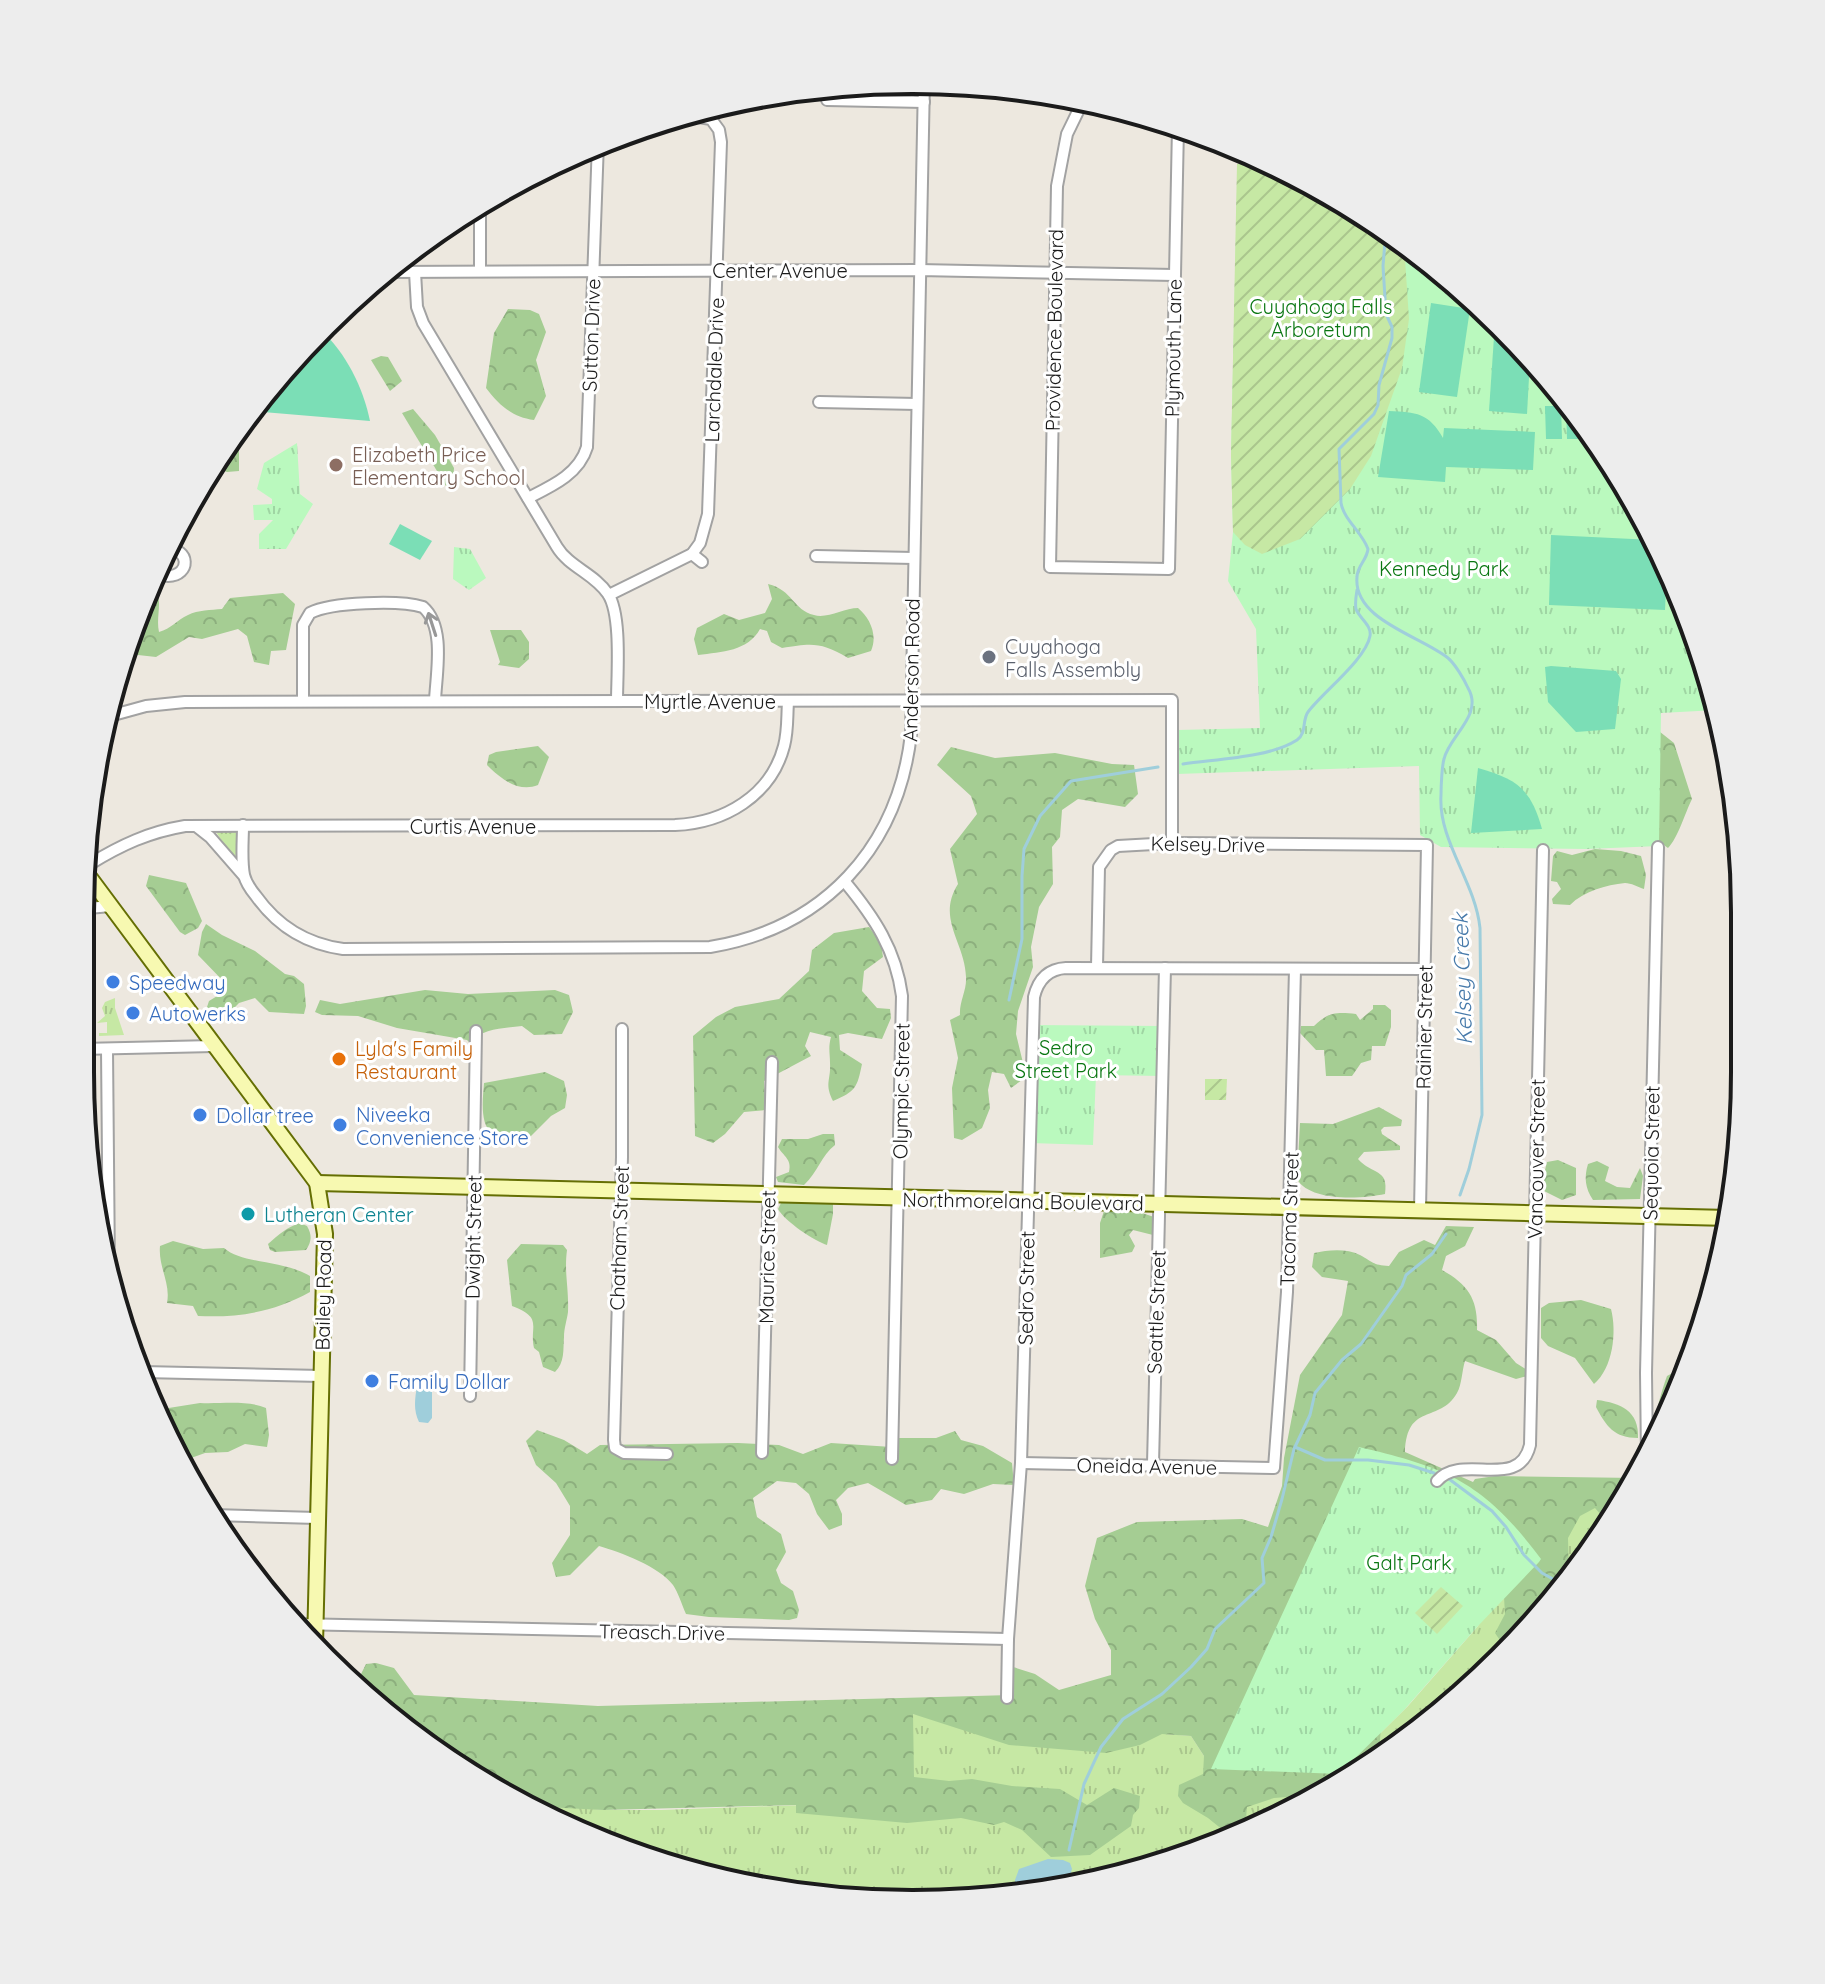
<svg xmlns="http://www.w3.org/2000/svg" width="1825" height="1984" font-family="Quicksand,sans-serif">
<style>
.grass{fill:url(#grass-tufts)}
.forest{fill:url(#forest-crowns)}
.park{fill:url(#park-tufts)}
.garden{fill:url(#garden-furrows)}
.pitch{fill:#7bdeb6}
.water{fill:#9fcedb}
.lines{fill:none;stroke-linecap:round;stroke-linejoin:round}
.stream{stroke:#9fcedb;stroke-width:3}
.street-casing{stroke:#a2a2a2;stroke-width:14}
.secondary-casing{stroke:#656f04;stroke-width:18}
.street{stroke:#fff;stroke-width:10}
.secondary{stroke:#f7f9b1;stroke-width:14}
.oneway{stroke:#989898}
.education-dot{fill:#8d6e63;stroke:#fff;stroke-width:3}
.worship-dot{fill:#6b7280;stroke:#fff;stroke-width:3}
.shop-dot{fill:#3f7fe0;stroke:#fff;stroke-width:3}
.food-dot{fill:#e8710a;stroke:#fff;stroke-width:3}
.culture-dot{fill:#0f9aa8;stroke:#fff;stroke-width:3}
.labels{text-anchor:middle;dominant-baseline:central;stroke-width:6;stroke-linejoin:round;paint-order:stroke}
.street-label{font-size:20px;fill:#1b1b1b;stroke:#fff}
.park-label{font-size:20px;fill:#0a7712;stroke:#fff}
.education-label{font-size:20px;fill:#785e54;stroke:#fff;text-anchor:start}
.worship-label{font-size:20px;fill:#5b616d;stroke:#fff;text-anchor:start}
.shop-label{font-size:20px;fill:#366cbe;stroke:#fff;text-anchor:start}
.food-label{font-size:20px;fill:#c56008;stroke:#fff;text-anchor:start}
.culture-label{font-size:20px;fill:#0d838f;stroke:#fff;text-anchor:start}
.water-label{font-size:22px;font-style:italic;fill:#477aaa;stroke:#fff}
.rim{fill:none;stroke:#1b1b1b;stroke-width:4}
</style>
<defs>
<pattern id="grass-tufts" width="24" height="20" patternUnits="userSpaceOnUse" patternTransform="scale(2)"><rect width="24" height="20" fill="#c6e8a4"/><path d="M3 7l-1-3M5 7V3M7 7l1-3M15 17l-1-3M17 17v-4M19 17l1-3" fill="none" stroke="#aac68d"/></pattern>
<pattern id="forest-crowns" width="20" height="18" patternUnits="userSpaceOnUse" patternTransform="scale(2)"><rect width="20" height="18" fill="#a5cd93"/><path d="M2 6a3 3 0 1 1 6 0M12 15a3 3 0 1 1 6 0" fill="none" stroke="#8daf7e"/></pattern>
<pattern id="park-tufts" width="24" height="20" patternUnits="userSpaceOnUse" patternTransform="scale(2)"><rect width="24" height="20" fill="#baf9be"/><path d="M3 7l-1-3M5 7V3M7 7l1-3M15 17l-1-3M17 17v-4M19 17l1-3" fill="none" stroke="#9fd5a3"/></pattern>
<pattern id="garden-furrows" width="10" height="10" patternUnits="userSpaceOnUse" patternTransform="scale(2)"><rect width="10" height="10" fill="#c6e8a4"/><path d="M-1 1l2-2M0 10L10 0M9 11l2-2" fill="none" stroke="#aac68d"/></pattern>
</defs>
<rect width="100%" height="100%" fill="#ede8df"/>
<!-- grass -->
<g class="grass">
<path d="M215 830 236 832V857L229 853Z"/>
<path d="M115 998V1008L124 1035 99 1036V1033H107V1022L97 1023 105 1016 102 1008 105 1002Z"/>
<path d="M1634 1487 1538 1621 1375 1763 1231 1841 1074 1888 912 1904 697 1876 544 1818 517 1800 603 1810H661L914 1801 912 1714 1191 1736 1204 1756 1339 1774 1408 1706 1478 1626 1527 1516Z"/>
</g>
<!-- forest -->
<g class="forest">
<path d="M508 309 530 310 539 314 546 332 536 360 546 396 534 420C512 417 499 405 486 388L494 333Z"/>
<path d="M381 356 388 357 402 381 390 391 371 360Z"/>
<path d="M413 409 435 435 454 468 453 487 449 491 402 413Z"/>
<path d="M239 427V471L227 472 215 468 217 459H223L224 446Z"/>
<path d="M150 581C166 596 155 614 159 632 171 629 177 620 188 615 198 610 211 610 222 609L230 598 283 593 295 604 286 650 271 651 269 665 254 662 247 636 238 629 202 639 189 637 156 657 138 655 124 658 144 594Z"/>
<path d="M768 584C793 590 793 610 814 615 827 619 844 608 858 608 870 618 878 635 871 651L848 658C821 642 812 643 782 648L771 642 767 631 760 629C748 651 722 652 698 655L694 639 697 628 724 614 739 620 765 613 772 599Z"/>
<path d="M490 630H521L529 642V659L519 668 498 665 500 662Z"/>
<path d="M1650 724 1674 743 1692 799C1685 813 1678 838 1668 848L1654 838Z"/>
<path d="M538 746 549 757 538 785C518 793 500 778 487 765L489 755 496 752Z"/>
<path d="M951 747 995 758 1055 753 1112 764 1134 765 1138 794 1125 807 1078 799 1062 810 1060 837 1052 847 1053 884 1039 907 1031 947 1033 967 1018 1011 1016 1034 1024 1067 1022 1080 1011 1088 1004 1074 992 1072 988 1090 990 1108 982 1128 962 1140 954 1138 952 1088 958 1058 950 1020 960 1015C959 1002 967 990 966 977 965 942 936 919 958 884L950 849 977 814 971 796 937 765Z"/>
<path d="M1595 849 1621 851 1641 856 1646 875 1644 889C1638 887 1631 883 1625 883 1606 885 1584 891 1570 905L1553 904 1552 899 1561 889 1557 882 1551 881 1553 856 1557 851 1572 855Z"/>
<path d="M149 875 186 883 202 921 198 928 185 935 180 932 146 886Z"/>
<path d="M206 924 222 935 255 951 285 974 294 976 304 984 306 1006 304 1014 269 1012 255 998 239 1003 228 1014 211 1013 207 1007 209 1001 227 990 226 984 198 955 202 932Z"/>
<path d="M869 927 881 943 883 957 864 971 862 991 877 1008 890 1009 891 1018 882 1039 848 1033 839 1035 840 1050 862 1064C857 1088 856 1091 833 1101 824 1083 831 1081 830 1063 830 1053 828 1048 831 1037L810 1032 805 1046 811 1056 764 1081 766 1110 744 1112 725 1134 713 1143 695 1136 693 1036 716 1017 735 1007 779 999 809 971 812 950 834 933Z"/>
<path d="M425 990 468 994 555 990 569 995 573 1012 562 1034 534 1035 522 1026C504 1028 482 1028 470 1043L467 1040 397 1028 358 1016 322 1015 315 1012 320 1000 340 1004Z"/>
<path d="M1373 1005H1385L1391 1010V1027L1385 1046H1372L1371 1060 1361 1063 1352 1076H1326L1324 1050H1316L1300 1033 1301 1026H1314C1328 1012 1337 1012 1356 1014L1360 1020 1373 1009Z"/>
<path d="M545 1072 564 1081 567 1095 565 1108 551 1116 531 1136 518 1142C510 1138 499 1139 493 1134 479 1125 483 1097 484 1083Z"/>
<path d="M1379 1107 1402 1120 1401 1126 1384 1127 1381 1130 1382 1134 1400 1146V1150L1364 1152 1358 1159C1372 1175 1389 1168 1385 1194 1361 1199 1310 1202 1297 1179L1300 1123 1333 1124Z"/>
<path d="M823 1134H834L835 1145C821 1156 818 1172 804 1185L778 1182 776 1177 789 1172C792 1159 784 1157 778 1147L782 1139H808Z"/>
<path d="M1558 1160 1576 1168V1195L1562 1200 1544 1191 1542 1182 1547 1162Z"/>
<path d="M1597 1161 1609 1167 1605 1181 1617 1187 1630 1188 1640 1168 1643 1176 1640 1199 1593 1200C1585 1188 1584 1177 1588 1164Z"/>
<path d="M783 1199 833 1203V1214L827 1245C816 1242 784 1221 778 1209Z"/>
<path d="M1104 1211H1136L1154 1217 1153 1235 1133 1230 1129 1235 1135 1246 1132 1252 1100 1258V1223Z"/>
<path d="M300 1223 307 1226C312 1235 312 1241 306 1250L275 1252 270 1250 268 1244C278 1235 287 1227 300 1223Z"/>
<path d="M1446 1226 1474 1227 1465 1246 1446 1256 1442 1270C1469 1285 1478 1300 1477 1330L1496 1340 1516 1363 1527 1370V1376L1516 1379 1465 1361C1462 1370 1462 1384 1457 1393 1439 1424 1407 1402 1405 1452L1473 1482 1475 1479 1495 1476 1638 1478 1608 1523 1595 1508 1580 1516 1568 1538 1569 1578 1538 1621 1506 1649 1495 1633 1505 1614 1504 1597 1384 1696 1378 1761 1333 1786 1323 1785 1300 1796 1274 1798 1247 1807 1245 1830 1234 1839 1208 1818 1183 1803 1178 1796 1179 1785 1203 1774 1204 1756 1191 1736 1162 1734 1140 1745 1106 1753 1009 1745 913 1714 914 1777 949 1781 972 1779 1012 1786 1060 1789 1087 1805 1114 1788 1140 1796 1139 1808 1133 1815 1131 1826 1090 1855 1051 1857 1022 1830 1004 1822 994 1825 961 1818 907 1823 796 1813V1805L603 1810 526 1806 366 1699 360 1676 366 1664 376 1663 394 1668 414 1695 598 1706 1011 1695 1013 1667 1035 1674 1059 1690 1111 1675V1650L1095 1619 1085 1586 1097 1538 1137 1522 1242 1519 1268 1527 1282 1486 1284 1458 1300 1375 1342 1315 1348 1281 1322 1277 1312 1267 1314 1253C1328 1250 1346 1248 1360 1255 1373 1262 1372 1265 1389 1266L1399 1252 1424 1240 1435 1245Z"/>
<path d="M173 1241 203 1249 224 1248C242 1264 283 1260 310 1276V1292C274 1312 238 1318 198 1316L193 1306 167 1303C171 1283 158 1267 160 1246Z"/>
<path d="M521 1244 563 1245 567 1250C564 1273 569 1288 568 1312 567 1320 564 1328 564 1337 563 1350 565 1362 555 1372L543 1367 539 1352 534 1348C529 1326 544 1318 512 1306L507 1260Z"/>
<path d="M1581 1300 1611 1309C1617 1332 1613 1368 1594 1384L1575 1358 1548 1346 1541 1338V1308L1549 1303Z"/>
<path d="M1687 1369 1656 1439C1652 1421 1661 1393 1667 1376L1678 1370Z"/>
<path d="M1597 1400C1621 1403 1639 1411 1638 1438 1614 1438 1606 1426 1596 1407Z"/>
<path d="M200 1403C221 1404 249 1400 266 1408L269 1435 267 1447 245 1444 228 1452 205 1453 180 1462 166 1439 156 1410Z"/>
<path d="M537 1430 564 1440 587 1454 600 1445 738 1443 779 1445 803 1454 831 1443 892 1447 893 1438H936L955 1431 961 1440 983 1446 1012 1463 1014 1485 993 1484 964 1494 941 1489 932 1500 906 1505 868 1483 848 1488 836 1500 842 1514V1525L829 1530 817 1514 809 1494 796 1483 777 1481 753 1498 757 1517 781 1534 786 1552 776 1570 781 1583 793 1591 799 1610 797 1618 789 1620 709 1617 686 1614C682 1605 678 1592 673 1585 660 1567 620 1552 599 1546L570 1575 556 1577 552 1563 570 1535V1506L556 1483 536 1465 526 1441Z"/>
</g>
<!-- park -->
<g class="park">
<path d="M1269 164 1375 221 1501 324 1605 450 1682 594 1690 623V639H1695L1717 710 1661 713 1659 846 1587 849 1441 847 1420 835 1419 766 1177 774V730L1260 728 1256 629 1228 581 1233 532 1231 455 1237 192Z"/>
<path d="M297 443 300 494 313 504 286 549H259V534L273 520H254L253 505 272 504V499L257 489 264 463Z"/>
<path d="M454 547 470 549 486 578 469 590 453 579Z"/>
<path d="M1033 1025 1163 1026V1076L1096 1075 1093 1145 1030 1143Z"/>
<path d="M1359 1447C1449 1468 1484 1483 1541 1559L1539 1562 1478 1626 1404 1710 1339 1774 1211 1769Z"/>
</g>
<!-- garden -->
<g class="garden">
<path d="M1237 164H1269L1375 221 1404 244 1409 319 1402 368 1371 456 1350 489 1300 539 1262 554 1245 545 1233 532 1231 455Z"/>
<path d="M1205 1079H1227L1226 1100H1205Z"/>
<path d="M1441 1587 1463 1606 1437 1634 1415 1613Z"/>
</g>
<!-- pitch -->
<g class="pitch">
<path d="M1431 303 1470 309 1457 397 1419 392Z"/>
<path d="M1495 322 1501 324 1530 359 1527 414 1489 411Z"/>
<path d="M320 329C346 353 363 387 370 421L252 411Z"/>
<path d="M1545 406H1561L1562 439H1546Z"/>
<path d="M1566 406 1582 423 1583 439H1567Z"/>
<path d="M1389 411C1416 412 1429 413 1443 438L1444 428 1535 432 1533 470 1446 467 1445 482 1378 477Z"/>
<path d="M400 524 432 541 420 560 389 544Z"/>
<path d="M1551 535 1653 540 1667 566 1665 610 1549 605Z"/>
<path d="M1551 666 1616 671 1621 679 1615 729 1576 732 1548 702 1545 667Z"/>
<path d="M1478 768C1517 779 1531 789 1542 829L1471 833Z"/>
</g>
<!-- water -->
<g class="water">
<path d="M426 1380 431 1381 432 1386V1418L428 1423 419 1422C413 1410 415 1398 417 1386Z"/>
<path d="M1048 1859 1063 1860 1070 1863 1072 1869 1066 1889 1016 1894 1015 1880 1019 1869Z"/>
</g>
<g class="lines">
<!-- stream -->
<g class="stream">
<path d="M1386 229 1383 266 1386 314 1392 327V338L1379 385 1378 405 1374 414 1339 449 1341 503C1344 520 1362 532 1368 549 1367 560 1357 566 1357 577 1353 620 1421 636 1448 658 1455 664 1464 679 1468 688 1484 715 1449 736 1444 759 1442 766 1441 786 1441 795 1438 841 1475 881 1480 928L1482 1115 1469 1169 1460 1195"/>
<path d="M1183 764C1216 759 1269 758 1297 740 1307 733 1302 720 1308 712 1322 693 1366 659 1370 636 1372 625 1359 618 1356 609 1355 604 1356 596 1357 590"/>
<path d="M1009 1000 1022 939V876L1024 849 1040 816 1071 781 1158 767"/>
<path d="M1295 1447 1325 1460H1368L1409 1465 1434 1473"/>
<path d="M1449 1479 1492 1511 1506 1527 1524 1555 1542 1573 1564 1585"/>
<path d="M1069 1850 1084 1784 1101 1747 1123 1719 1162 1694 1191 1667 1207 1649 1215 1629 1264 1583 1262 1558 1271 1537 1282 1499 1294 1449 1310 1415 1315 1393 1342 1360 1361 1344 1402 1286 1406 1275 1432 1254 1446 1234"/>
</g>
<defs>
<g id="street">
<path d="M1084 99 1067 134 1057 186 1050 567 1169 569 1178 127"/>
<path d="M827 100 924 102"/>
<path d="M480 204V271"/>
<path d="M387 272 919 270 1174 275"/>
<path d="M415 272 417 307 423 323 557 547C569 567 595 574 608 594 622 615 617 675 617 701"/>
<path d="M819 402 917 404"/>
<path d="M528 498C552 486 579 474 587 447L598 142"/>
<path d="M692 554 702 562"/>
<path d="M816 556 914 558"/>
<path d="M159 565 168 576C191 576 190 547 167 550"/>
<path d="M609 595 692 554 700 543 708 514 721 142 719 130 711 119 686 115"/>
<path d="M303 701V625L310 613C331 602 400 600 423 607 446 627 436 674 435 701"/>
<path d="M106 717 146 706 185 702 1172 700V843"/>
<path d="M243 825C243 841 241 859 244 875 246 883 251 890 256 896 278 927 306 944 343 949L710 947C824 928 898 848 911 734L924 81"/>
<path d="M196 826 210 837 244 876"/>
<path d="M90 864C121 845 149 832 185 826L675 825C724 823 771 796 784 746 788 731 787 716 788 702"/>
<path d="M845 882C874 917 896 950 902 996L892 1459"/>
<path d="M88 908 111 906"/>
<path d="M1097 967 1099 867 1111 850 1118 846 1172 843 1427 845 1420 1210"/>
<path d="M622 1029V1157L614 1440 615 1448 624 1453 667 1454"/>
<path d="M81 1049 214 1046"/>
<path d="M107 1049 109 1271"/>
<path d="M143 1372 321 1376"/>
<path d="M470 1396 476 1031"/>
<path d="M762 1453 772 1062"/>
<path d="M1647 1459 1646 1373 1658 847"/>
<path d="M1021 1463 1274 1468 1287 1292 1295 969"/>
<path d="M1153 1464 1165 968"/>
<path d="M1437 1481C1462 1452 1519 1492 1530 1445L1543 850"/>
<path d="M213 1515 317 1518"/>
<path d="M295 1624 1008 1639"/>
<path d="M1007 1698 1008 1639 1021 1463 1034 997C1038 980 1048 969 1066 968L1425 969"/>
</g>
<g id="secondary">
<path d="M90 878 317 1183 325 1234 315 1645"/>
<path d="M317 1183 1729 1218"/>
</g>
</defs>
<!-- street casing -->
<use href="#street" class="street-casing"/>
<!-- secondary casing -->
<use href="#secondary" class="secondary-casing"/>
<!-- street -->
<use href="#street" class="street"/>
<!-- secondary -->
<use href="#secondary" class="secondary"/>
</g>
<!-- one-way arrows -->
<defs><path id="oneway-shaft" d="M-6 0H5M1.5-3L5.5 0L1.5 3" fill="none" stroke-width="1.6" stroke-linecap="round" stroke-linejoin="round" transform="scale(2)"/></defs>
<use class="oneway" href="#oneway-shaft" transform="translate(432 624) rotate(-108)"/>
<!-- markers -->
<circle class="education-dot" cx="336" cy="465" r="8"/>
<circle class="worship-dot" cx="989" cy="657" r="8"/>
<g class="shop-dot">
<circle cx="113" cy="982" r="8"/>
<circle cx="133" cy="1013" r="8"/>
<circle cx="200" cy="1115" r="8"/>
<circle cx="340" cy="1125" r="8"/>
<circle cx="372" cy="1381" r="8"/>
</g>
<circle class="food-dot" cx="339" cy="1059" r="8"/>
<circle class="culture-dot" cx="248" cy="1214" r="8"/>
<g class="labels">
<!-- street labels -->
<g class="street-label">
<text x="780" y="270">Center Avenue</text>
<text transform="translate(1054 330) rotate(-89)">Providence Boulevard</text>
<text transform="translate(591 335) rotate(-88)">Sutton Drive</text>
<text transform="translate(1173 348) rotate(-89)">Plymouth Lane</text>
<text transform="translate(714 370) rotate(-88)">Larchdale Drive</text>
<text transform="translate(911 670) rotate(-89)">Anderson Road</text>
<text x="710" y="701">Myrtle Avenue</text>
<text x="473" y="826">Curtis Avenue</text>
<text transform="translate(1208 844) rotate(1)">Kelsey Drive</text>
<text transform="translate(1424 1027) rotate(-89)">Rainier Street</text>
<text transform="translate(901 1091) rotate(-89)">Olympic Street</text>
<text transform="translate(1651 1153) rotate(-89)">Sequoia Street</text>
<text transform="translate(1536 1159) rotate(-89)">Vancouver Street</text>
<text transform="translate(1023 1201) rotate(1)">Northmoreland Boulevard</text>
<text transform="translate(1289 1219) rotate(-88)">Tacoma Street</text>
<text transform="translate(473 1237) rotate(-89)">Dwight Street</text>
<text transform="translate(619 1238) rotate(-88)">Chatham Street</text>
<text transform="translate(767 1257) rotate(-89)">Maurice Street</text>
<text transform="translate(1026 1288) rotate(-89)">Sedro Street</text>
<text transform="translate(323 1295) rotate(-89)">Bailey Road</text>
<text transform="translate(1156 1312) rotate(-88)">Seattle Street</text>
<text transform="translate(1147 1466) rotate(1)">Oneida Avenue</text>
<text transform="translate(662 1632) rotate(1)">Treasch Drive</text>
</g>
<!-- park labels -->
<g class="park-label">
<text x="1321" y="306">Cuyahoga Falls<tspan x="1321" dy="23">Arboretum</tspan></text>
<text x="1444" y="568">Kennedy Park</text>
<text x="1066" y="1047">Sedro<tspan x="1066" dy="23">Street Park</tspan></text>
<text x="1409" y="1562">Galt Park</text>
</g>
<!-- education labels -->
<g class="education-label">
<text x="352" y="454">Elizabeth Price<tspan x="352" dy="23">Elementary School</tspan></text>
</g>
<!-- worship labels -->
<g class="worship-label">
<text x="1005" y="646">Cuyahoga<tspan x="1005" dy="23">Falls Assembly</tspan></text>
</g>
<!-- shop labels -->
<g class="shop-label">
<text x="129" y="982">Speedway</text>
<text x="149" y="1013">Autowerks</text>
<text x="356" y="1114">Niveeka<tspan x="356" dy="23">Convenience Store</tspan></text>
<text x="216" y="1115">Dollar tree</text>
<text x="388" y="1381">Family Dollar</text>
</g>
<!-- food labels -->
<g class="food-label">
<text x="355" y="1048">Lyla's Family<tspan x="355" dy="23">Restaurant</tspan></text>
</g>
<!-- culture labels -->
<g class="culture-label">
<text x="264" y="1214">Lutheran Center</text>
</g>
<!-- water labels -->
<g class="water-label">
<text transform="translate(1462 979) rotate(-92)">Kelsey Creek</text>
</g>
</g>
<!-- crop -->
<path d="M0 0H1825V1984H0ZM912 94H913A818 818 0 0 1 1731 912V1072A818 818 0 0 1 913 1890H912A818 818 0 0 1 94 1072V912A818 818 0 0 1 912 94Z" fill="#ededed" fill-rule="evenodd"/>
<path class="rim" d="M912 94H913A818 818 0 0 1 1731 912V1072A818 818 0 0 1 913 1890H912A818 818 0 0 1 94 1072V912A818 818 0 0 1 912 94Z"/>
</svg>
